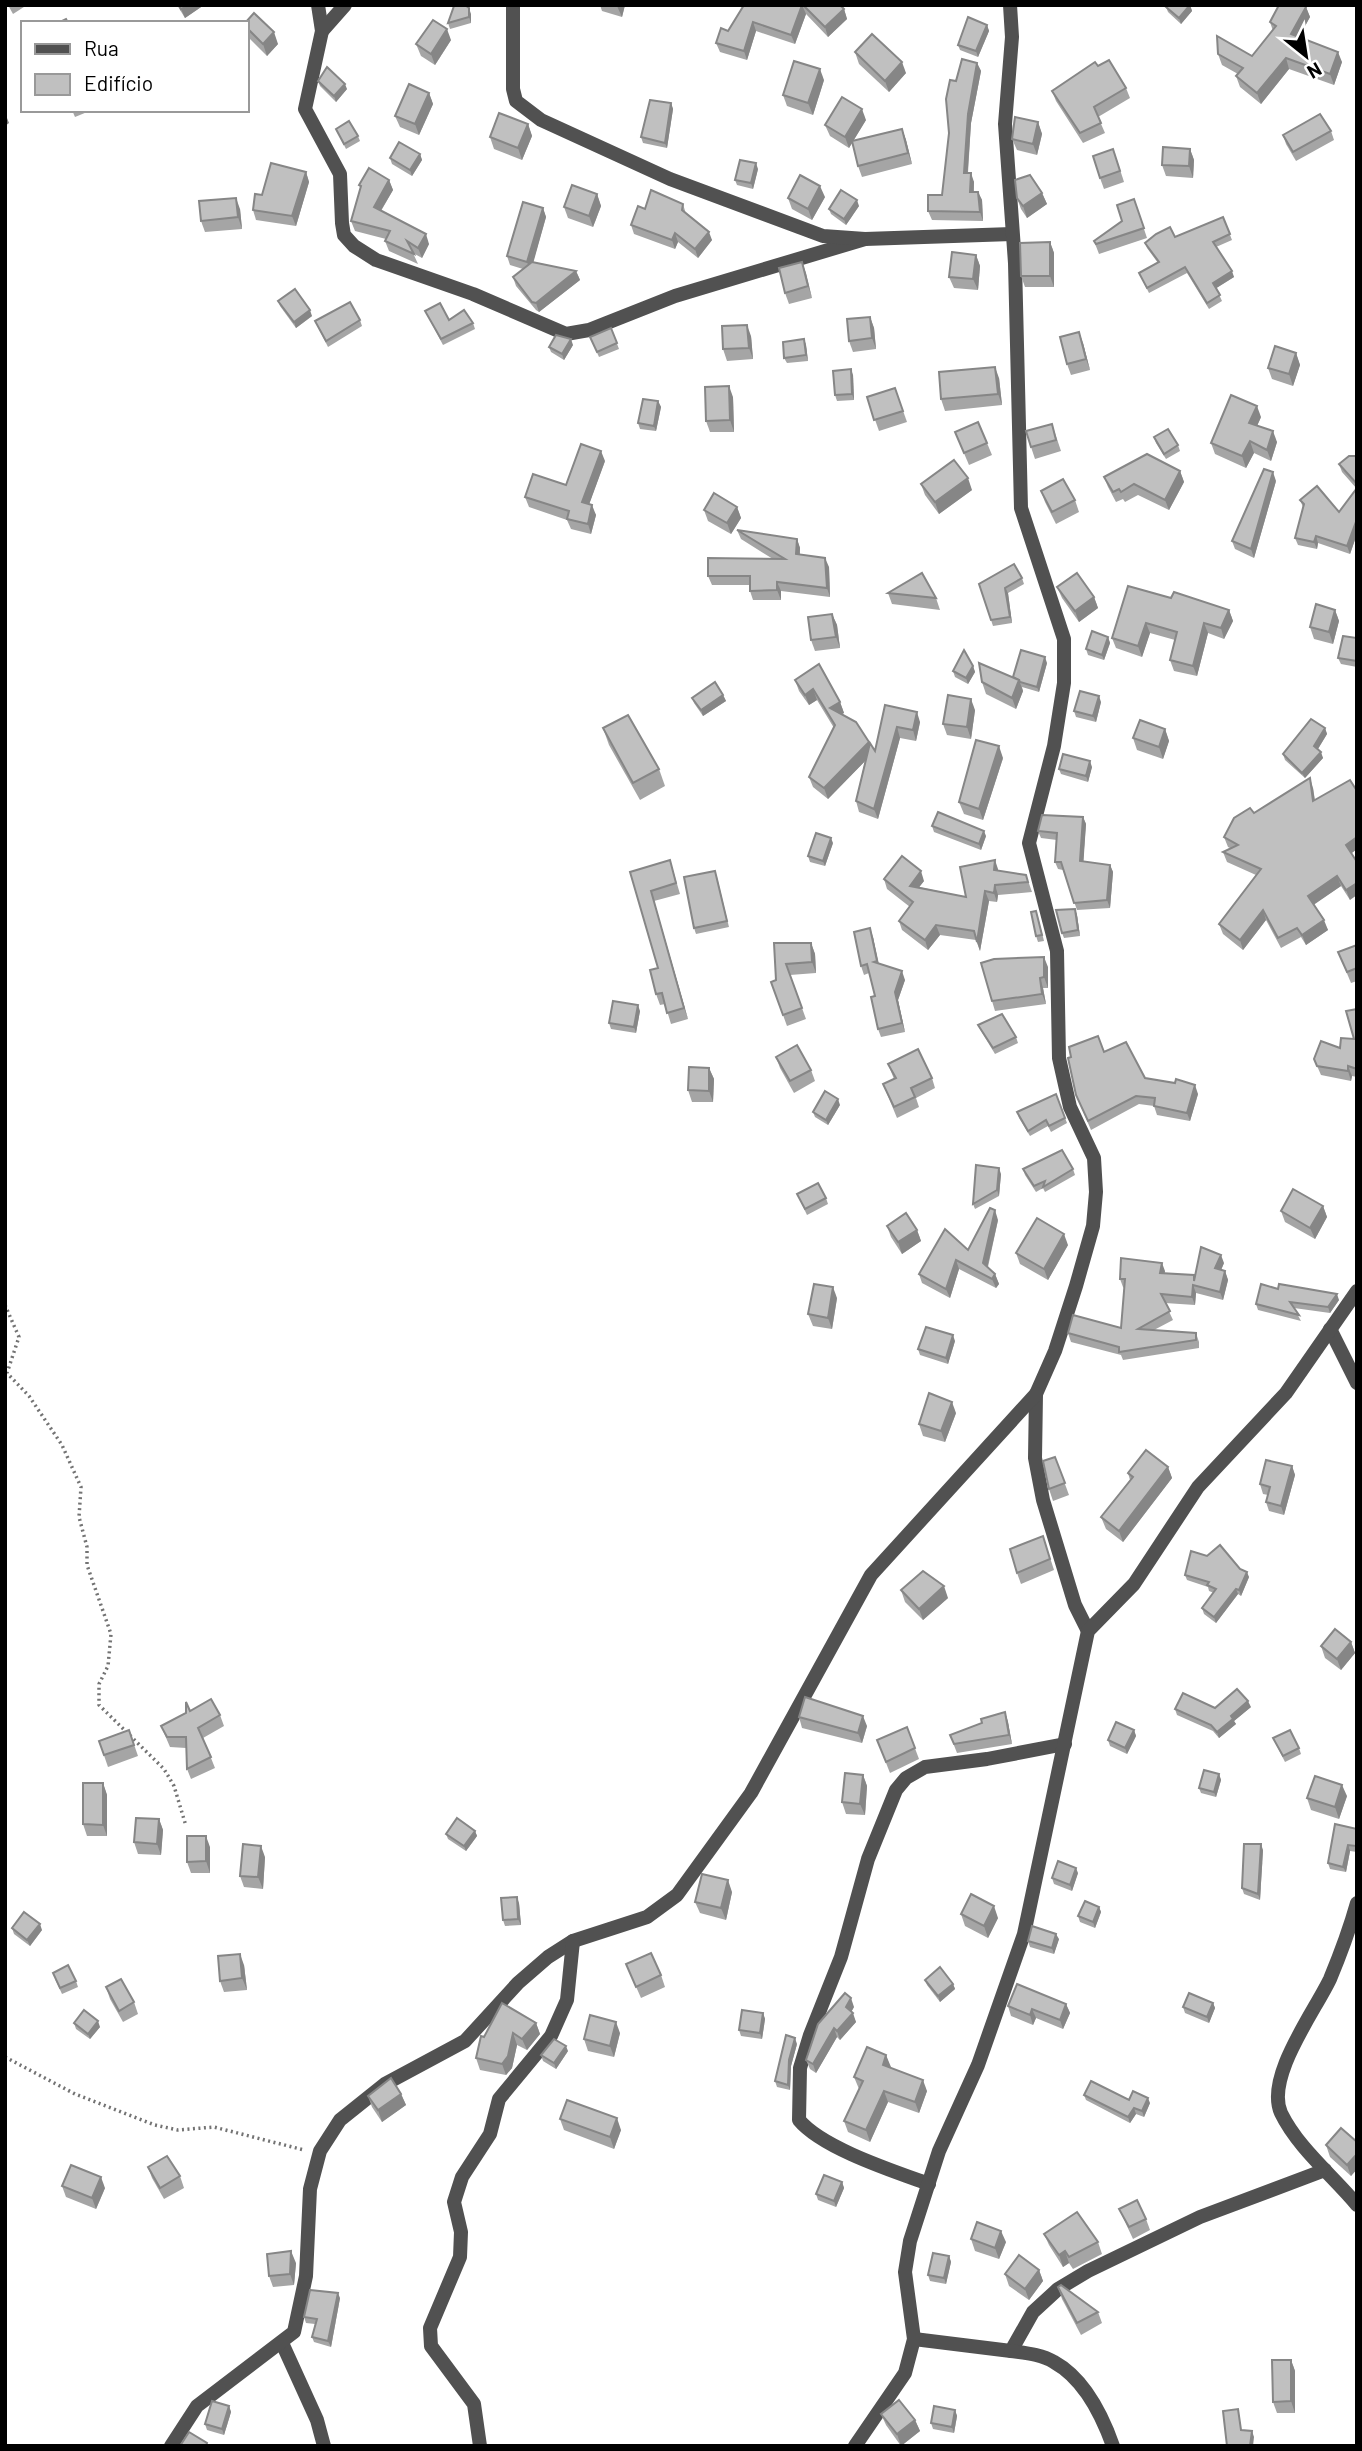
<svg xmlns="http://www.w3.org/2000/svg" width="1362" height="2451" font-family="Barlow,sans-serif">
<style>
.lines{fill:none;stroke-linecap:round;stroke-linejoin:round}
.path{stroke:#737373;stroke-width:3.5;stroke-dasharray:2 3.5;stroke-linecap:butt}
.street{stroke:#515151;stroke-width:14}
.wall{fill:#a5a5a5}
.shaded-wall{fill:#868686}
.building{fill:#c0c0c0;stroke:#868686;stroke-width:2}
</style>
<rect width="100%" height="100%" fill="#fff"/>
<g class="lines">
<!-- path -->
<g class="path">
<path d="M5 1305 19 1337 7 1373 29 1396 62 1445 81 1487 79 1517 87 1547V1565L111 1634 108 1666 99 1684V1705L164 1769 174 1786 186 1826"/>
<path d="M5 2057 75 2094 155 2125 178 2130 214 2127 304 2150"/>
</g>
<!-- street -->
<g class="street">
<path d="M318 5 322 31 305 109 340 174 342 223 344 235 354 246 376 260 473 294 566 334 589 330 675 296 865 239"/>
<path d="M513 5V89L516 101 541 120 670 179 823 236 865 239 1012 234"/>
<path d="M1010 5 1012 37 1005 124 1015 263 1021 508 1064 639V683L1054 746 1029 843 1057 951 1059 1058 1070 1107 1094 1158 1096 1192 1093 1226 1076 1286 1055 1351 1036 1394 1035 1458 1043 1500 1075 1605 1088 1631"/>
<path d="M322 31 345 5"/>
<path d="M1330 1329 1357 1383"/>
<path d="M1357 1903C1350 1928 1340 1955 1330 1979 1315 2011 1265 2077 1281 2113 1298 2148 1333 2176 1357 2205"/>
<path d="M929 2184C893 2171 822 2148 799 2120L800 2068 810 2035 841 1957 868 1859 896 1790 906 1778 925 1767 987 1759 1065 1744"/>
<path d="M914 2339 1011 2351 1033 2312 1058 2289 1088 2271 1200 2217 1325 2170"/>
<path d="M282 2343 317 2420 324 2446"/>
<path d="M1011 2351C1025 2353 1041 2354 1054 2362 1083 2378 1102 2415 1113 2446"/>
<path d="M171 2446 197 2406 294 2332 306 2276 310 2189 320 2151 340 2120 385 2084 465 2041 518 1983 548 1957 573 1941 647 1917 677 1895 751 1793 871 1575 1036 1394"/>
<path d="M480 2446 474 2404 431 2346 430 2328 460 2257 461 2232 454 2202 462 2177 490 2134 499 2099 551 2036 567 2000 573 1941"/>
<path d="M855 2446 905 2373 914 2339 905 2272 910 2241 939 2151 978 2065 1024 1934 1088 1631 1134 1584 1198 1487 1286 1393 1357 1291"/>
</g>
</g>
<!-- wall -->
<g class="wall">
<path d="M8 5H27L13 14Z"/>
<path d="M177 5H204L185 18Z"/>
<path d="M600 5H625L622 17 602 11Z"/>
<path d="M744 5H840L844 9 847 19 828 37 806 14 795 44 756 31 747 60 720 52 716 43 728 31Z"/>
<path d="M1190 5 1192 11 1181 24 1168 12 1166 7Z"/>
<path d="M1306 7 1310 17 1299 37 1342 62 1334 85 1289 69 1261 104 1240 87 1236 76 1238 74 1222 65 1218 54 1252 56 1273 31 1270 22Z"/>
<path d="M471 14V23L450 29 448 23Z"/>
<path d="M247 23 278 44 267 56 247 36Z"/>
<path d="M987 25 989 31 978 57 960 50 958 45Z"/>
<path d="M451 40 435 65 421 56 416 44Z"/>
<path d="M855 52 906 73 889 92 859 64Z"/>
<path d="M977 63 981 71 971 123 968 173 974 182V192H978L982 200 983 221 932 220 928 211 942 195 956 81Z"/>
<path d="M1098 66 1126 88 1130 98 1098 117 1105 133 1083 143 1056 101 1052 91Z"/>
<path d="M824 80 813 115 787 106 783 95Z"/>
<path d="M318 81 347 89 336 102 320 86Z"/>
<path d="M429 93 433 104 419 135 400 127 395 116Z"/>
<path d="M671 103 673 109 667 148 643 143 641 137Z"/>
<path d="M72 110H92L75 117Z"/>
<path d="M866 120 853 141 902 129 906 140 912 164 862 177 858 166 852 143 849 148 830 136 825 125Z"/>
<path d="M1038 122 1042 134 1037 155 1017 150 1012 139Z"/>
<path d="M528 124 532 136 522 160 494 149 490 137Z"/>
<path d="M336 129 358 136 360 141 346 149Z"/>
<path d="M1331 131 1334 140 1296 161 1286 144 1283 135Z"/>
<path d="M1190 149 1194 160 1193 178 1166 176 1162 165Z"/>
<path d="M420 154 422 160 412 176 392 164 390 158Z"/>
<path d="M1117 160 1124 182 1104 189 1100 178Z"/>
<path d="M758 169 753 189 737 185 735 180Z"/>
<path d="M306 172 309 182 296 226 256 220 253 210 262 195Z"/>
<path d="M389 180 393 190 381 211 429 244 422 258 413 253 418 264 389 251 385 241 386 239 355 231 351 221 361 189 359 185Z"/>
<path d="M1042 193 1047 204 1027 218 1021 209 1017 198Z"/>
<path d="M597 194 601 206 593 227 568 218 564 207Z"/>
<path d="M825 197 812 220 792 209 788 198Z"/>
<path d="M1134 199 1147 238 1099 254 1094 241 1122 221Z"/>
<path d="M683 204 686 214 712 240 698 258 678 242 675 249 634 234 631 225Z"/>
<path d="M859 206 846 225 831 214 829 209Z"/>
<path d="M543 208 546 217 533 262 576 271 580 280 539 312 536 310 516 286 513 277 523 269 510 265 507 256Z"/>
<path d="M240 209 242 229 205 232 201 221Z"/>
<path d="M1223 217 1232 240 1216 247 1234 277 1216 288 1222 301 1209 309 1187 273 1149 293 1139 273 1158 263 1147 248 1145 243 1175 237Z"/>
<path d="M1050 242 1054 253V287H1025L1021 276Z"/>
<path d="M976 255 980 266 978 290 954 288 949 277Z"/>
<path d="M802 262 812 298 789 304 785 293Z"/>
<path d="M278 301 312 316 296 328 280 306Z"/>
<path d="M425 311 449 320 473 323 475 329 443 345Z"/>
<path d="M870 317 874 328 876 349 853 352 849 341Z"/>
<path d="M360 320 362 326 328 347 315 321Z"/>
<path d="M611 328 619 349 599 357 590 337Z"/>
<path d="M751 336 753 359 727 361 723 349Z"/>
<path d="M804 339 806 345 808 361 787 363 784 358Z"/>
<path d="M1083 343 1090 370 1071 375 1067 364Z"/>
<path d="M573 345 564 360 551 352 549 347Z"/>
<path d="M1296 353 1300 365 1293 386 1272 379 1268 368Z"/>
<path d="M853 375 854 400 837 401 835 395Z"/>
<path d="M999 378 1002 405 945 411 941 399Z"/>
<path d="M895 388 907 422 879 431 867 397Z"/>
<path d="M733 397 734 432H710L706 421Z"/>
<path d="M658 401 661 407 656 431 640 429 638 423Z"/>
<path d="M1261 417 1257 426 1277 442 1271 461 1254 453 1246 468 1215 454 1211 443Z"/>
<path d="M1052 424 1061 451 1035 459 1031 447Z"/>
<path d="M955 432 987 443 992 455 969 465Z"/>
<path d="M1154 437 1178 445 1180 451 1166 459 1156 443Z"/>
<path d="M1357 458V534L1350 554 1318 543 1317 549 1298 545 1295 538 1303 507 1300 500 1339 512 1357 489 1342 472 1339 464Z"/>
<path d="M605 461 589 504 596 515 591 534 571 529 567 520 529 507 525 497 566 485Z"/>
<path d="M1180 471 1184 482 1169 510 1138 495 1125 502 1123 499 1116 502 1108 487 1104 477Z"/>
<path d="M1276 481 1254 558 1235 549 1232 541Z"/>
<path d="M921 484 972 490 939 514 925 495Z"/>
<path d="M1041 491 1075 500 1079 512 1056 524 1045 502Z"/>
<path d="M737 507 741 518 731 534 708 521 704 510Z"/>
<path d="M737 530 797 539 800 548V555L829 567 830 597 781 591V600H753L750 591V585H712L708 576 773 559 741 539Z"/>
<path d="M1022 578 1024 584 1008 593 1012 623 993 626 979 584Z"/>
<path d="M1057 587 1094 597 1098 608 1079 622 1062 598Z"/>
<path d="M888 593 936 598 940 610 892 604Z"/>
<path d="M1171 598 1229 610 1233 621 1224 639 1208 633 1197 676 1174 671 1170 660 1175 640 1150 633 1142 657 1116 648 1112 638Z"/>
<path d="M1335 610 1339 621 1333 644 1314 639 1310 627Z"/>
<path d="M832 614 837 625 840 648 815 651 811 640Z"/>
<path d="M1108 637 1110 643 1104 660 1088 655 1086 649Z"/>
<path d="M1357 638V667L1341 664 1338 658Z"/>
<path d="M1047 663 1039 692 1022 687 1023 691 1016 709 986 694 982 682 1013 677Z"/>
<path d="M973 666 975 672 968 684 955 677 953 671Z"/>
<path d="M795 680 840 702 844 713 841 714 875 751 885 705 920 722 916 741 900 738 878 819 859 812 856 801 865 761 828 799 813 787 809 777 834 728 817 700 809 705 799 691Z"/>
<path d="M723 695 726 701 703 716 694 703 692 698Z"/>
<path d="M1101 702 1096 722 1076 717 1074 711Z"/>
<path d="M975 710 971 739 947 735 943 724Z"/>
<path d="M603 728 659 769 665 786 640 800 609 745Z"/>
<path d="M1325 728 1327 734 1318 749 1323 758 1305 778 1285 760 1283 754Z"/>
<path d="M1165 729 1169 741 1163 759 1137 750 1133 738Z"/>
<path d="M1003 758 983 820 964 814 959 802Z"/>
<path d="M1092 767 1088 782 1061 774 1059 769Z"/>
<path d="M1313 788 1315 800 1357 791V849L1352 853 1350 900 1341 886 1314 904 1328 930 1306 945 1301 937 1281 948 1266 920 1243 950 1223 934 1219 924 1256 875 1227 862 1223 852 1230 848 1228 847 1224 837 1254 813Z"/>
<path d="M1083 817 1086 824 1083 862 1110 865 1113 872 1110 908 1077 910 1063 870 1058 869 1055 862 1057 840 1041 838 1038 831Z"/>
<path d="M932 826 986 836 981 850 934 832Z"/>
<path d="M833 843 825 866 810 862 808 856Z"/>
<path d="M670 860 680 894 654 901 688 1019 671 1024 665 1004 660 1005 656 994 658 968 630 872Z"/>
<path d="M998 869V871L1026 875 1032 892 998 895 997 902 989 901 980 951 976 940 940 935 928 950 902 930 899 921 910 907 887 889 884 879 924 881 919 887 966 897Z"/>
<path d="M717 877 729 927 696 934 694 928Z"/>
<path d="M1075 909 1077 915 1080 936 1064 938 1062 933Z"/>
<path d="M1038 917 1044 941 1038 942 1036 936Z"/>
<path d="M873 937 878 963 905 980 898 1000 905 1032 881 1037 878 1029 875 996 869 973 864 975 861 966Z"/>
<path d="M774 943H811L815 954 816 973 790 975 806 1019 787 1026 771 982 776 980Z"/>
<path d="M1357 945V981L1351 983 1338 952Z"/>
<path d="M1048 967V988H1043L1046 1004 995 1011 992 1001Z"/>
<path d="M1357 1009V1077L1352 1076 1351 1081 1321 1075 1314 1059 1340 1048 1354 1039Z"/>
<path d="M640 1011 636 1033 611 1029 609 1023Z"/>
<path d="M978 1025 1016 1037 1018 1043 995 1054 981 1031Z"/>
<path d="M1104 1052 1145 1078 1198 1094 1190 1121 1157 1115 1154 1106 1139 1104 1091 1130 1076 1095Z"/>
<path d="M776 1057 811 1070 815 1081 794 1093 780 1068Z"/>
<path d="M888 1064 932 1078 935 1088 916 1098 919 1107 897 1118 883 1084 894 1079Z"/>
<path d="M709 1068 714 1079 713 1102H692L688 1090Z"/>
<path d="M1056 1094 1067 1123 1051 1132 1048 1126 1030 1136 1019 1118 1017 1112Z"/>
<path d="M840 1105 828 1125 815 1117 813 1112Z"/>
<path d="M1023 1169H1073L1075 1175 1045 1192 1043 1188 1036 1192 1025 1175Z"/>
<path d="M1001 1174 999 1196 975 1209 973 1204Z"/>
<path d="M797 1194 826 1198 828 1204 807 1215Z"/>
<path d="M1323 1206 1327 1217 1315 1239 1285 1222 1281 1211Z"/>
<path d="M998 1220 988 1267 995 1274 999 1284 996 1288 959 1269 950 1298 922 1283 919 1274 968 1250Z"/>
<path d="M887 1226 917 1230 921 1241 902 1254 891 1237Z"/>
<path d="M1068 1245 1048 1280 1020 1264 1016 1253Z"/>
<path d="M1224 1263 1221 1270 1225 1271 1228 1280 1223 1300 1196 1293 1195 1305 1165 1303 1173 1320 1154 1330 1196 1333 1199 1342V1348L1123 1360 1121 1355 1071 1342 1068 1333 1121 1328 1124 1288 1123 1287 1120 1279 1165 1271 1164 1273 1194 1275Z"/>
<path d="M1278 1289 1339 1300 1330 1313 1294 1308 1301 1321 1258 1310 1256 1304Z"/>
<path d="M837 1298 832 1329 813 1326 808 1314Z"/>
<path d="M955 1341 948 1364 920 1355 918 1349Z"/>
<path d="M956 1413 945 1442 923 1436 919 1424Z"/>
<path d="M1055 1457 1069 1495 1053 1501 1049 1489Z"/>
<path d="M1292 1466 1295 1475 1284 1515 1269 1511 1266 1502 1268 1495 1263 1494 1260 1484Z"/>
<path d="M1168 1467 1172 1478 1123 1542 1106 1529 1101 1517 1130 1480 1128 1473Z"/>
<path d="M1043 1536 1054 1570 1021 1584 1017 1573Z"/>
<path d="M1240 1569 1249 1577 1241 1596 1238 1594 1216 1623 1204 1614 1202 1608 1214 1593 1209 1591 1208 1587 1187 1580 1185 1575Z"/>
<path d="M901 1590 948 1598 923 1620 905 1602Z"/>
<path d="M1351 1642 1355 1653 1341 1670 1325 1658 1321 1646Z"/>
<path d="M1251 1707 1234 1721 1236 1724 1219 1738 1213 1731 1177 1715 1175 1709Z"/>
<path d="M190 1711 220 1715 224 1726 203 1738 215 1768 191 1779 187 1769 186 1748 170 1747 161 1726Z"/>
<path d="M1005 1712 1008 1722 1012 1744 957 1753 950 1735 982 1723Z"/>
<path d="M799 1717 867 1726 862 1743 802 1728Z"/>
<path d="M907 1727 919 1759 890 1773 877 1740Z"/>
<path d="M129 1730 138 1756 108 1767 99 1741Z"/>
<path d="M1134 1730 1136 1736 1127 1754 1110 1746 1108 1740Z"/>
<path d="M1273 1738 1299 1748 1301 1754 1285 1762Z"/>
<path d="M1219 1774 1221 1780 1216 1797 1201 1793 1199 1788Z"/>
<path d="M863 1775 867 1786 865 1815 846 1814 842 1802Z"/>
<path d="M103 1783 107 1795V1836H87L83 1824Z"/>
<path d="M1347 1796 1339 1819 1311 1810 1307 1798Z"/>
<path d="M159 1819 163 1830 161 1855 138 1854 134 1842Z"/>
<path d="M1357 1829V1852L1350 1851 1346 1872 1330 1869 1328 1863Z"/>
<path d="M475 1831 477 1836 466 1851 448 1839 446 1834Z"/>
<path d="M210 1847V1873H191L187 1862Z"/>
<path d="M1263 1850 1260 1900 1244 1894 1242 1888Z"/>
<path d="M265 1857 263 1889 244 1887 240 1876Z"/>
<path d="M1078 1873 1072 1891 1054 1884 1052 1878Z"/>
<path d="M732 1892 726 1920 700 1913 695 1902Z"/>
<path d="M519 1903 521 1925 505 1926 503 1920Z"/>
<path d="M1099 1907 1101 1912 1095 1928 1080 1922 1078 1916Z"/>
<path d="M961 1914 998 1918 988 1938 965 1926Z"/>
<path d="M12 1928 42 1930 30 1946 14 1934Z"/>
<path d="M1059 1939 1054 1954 1030 1947 1028 1941Z"/>
<path d="M626 1964 661 1975 665 1987 641 1998Z"/>
<path d="M244 1965 247 1990 224 1992 220 1981Z"/>
<path d="M55 1979 76 1981 78 1987 62 1994Z"/>
<path d="M925 1980 953 1984 955 1989 940 2002 927 1985Z"/>
<path d="M106 1987 134 2002 138 2014 123 2022 110 1999Z"/>
<path d="M1213 2003 1215 2008 1209 2023 1185 2013 1183 2007Z"/>
<path d="M1066 2004 1070 2013 1063 2029 1036 2018 1033 2025 1011 2016 1008 2006Z"/>
<path d="M854 2007 851 2012 856 2022 840 2040 837 2037 816 2073 810 2069 806 2060 818 2024Z"/>
<path d="M763 2013 765 2019 762 2039 741 2036 739 2030Z"/>
<path d="M74 2023 100 2027 90 2039 76 2029Z"/>
<path d="M536 2023 540 2034 527 2050 517 2045 512 2068 506 2075 480 2070 476 2058 484 2037Z"/>
<path d="M620 2033 614 2057 588 2051 584 2039Z"/>
<path d="M797 2044 791 2066 790 2090 777 2087 775 2081Z"/>
<path d="M568 2051 556 2069 543 2061 541 2055Z"/>
<path d="M886 2055 890 2068 927 2091 919 2113 888 2102 870 2142 848 2132 844 2121 859 2089 854 2077Z"/>
<path d="M401 2094 406 2105 382 2122 372 2107 368 2096Z"/>
<path d="M1084 2095 1129 2100 1150 2103 1144 2117 1136 2114 1130 2123 1086 2100Z"/>
<path d="M560 2119 621 2130 614 2149 564 2130Z"/>
<path d="M1357 2142V2169L1351 2176 1330 2157 1326 2145Z"/>
<path d="M148 2167 180 2176 184 2188 164 2199 152 2178Z"/>
<path d="M842 2182 844 2188 836 2207 818 2200 816 2194Z"/>
<path d="M62 2186 105 2188 96 2209 66 2197Z"/>
<path d="M1119 2209 1146 2219 1150 2230 1133 2239Z"/>
<path d="M1044 2234 1098 2242 1102 2254 1073 2269 1069 2263 1063 2267 1049 2245Z"/>
<path d="M971 2239 1006 2242 999 2259 975 2251Z"/>
<path d="M949 2256 951 2262 946 2284 930 2281 928 2275Z"/>
<path d="M296 2263 294 2285 273 2287 269 2276Z"/>
<path d="M1039 2270 1043 2281 1029 2300 1009 2286 1005 2274Z"/>
<path d="M1058 2287 1098 2312 1102 2323 1081 2335 1062 2299Z"/>
<path d="M340 2298 331 2347 314 2342 312 2337 315 2324 306 2323 304 2317Z"/>
<path d="M1291 2360 1295 2371V2413H1277L1273 2402Z"/>
<path d="M229 2406 231 2412 224 2435 207 2430 205 2424Z"/>
<path d="M955 2410 957 2416 954 2433 933 2429 931 2423Z"/>
<path d="M881 2414 915 2420 920 2431 901 2446 886 2425Z"/>
</g>
<!-- shaded-wall -->
<g class="shaded-wall">
<path d="M188 5H204L185 18 181 9Z"/>
<path d="M618 5H625L622 17 617 6Z"/>
<path d="M802 5 806 14 795 44 791 35Z"/>
<path d="M1190 5 1192 11 1181 24 1179 18Z"/>
<path d="M1306 7 1310 17 1295 44 1291 34Z"/>
<path d="M469 8 471 14V23L469 17Z"/>
<path d="M844 9 847 19 828 37 825 27Z"/>
<path d="M753 22 756 31 747 60 744 51Z"/>
<path d="M987 25 989 31 978 57 976 51Z"/>
<path d="M447 29 451 40 435 65 431 54Z"/>
<path d="M274 32 278 44 267 56 263 44Z"/>
<path d="M1338 52 1342 62 1334 85 1330 74Z"/>
<path d="M1286 58 1289 69 1261 104 1257 93Z"/>
<path d="M902 62 906 73 889 92 885 81Z"/>
<path d="M977 63 981 71 971 123 967 182 964 173 968 114Z"/>
<path d="M820 69 824 80 813 115 808 103Z"/>
<path d="M345 84 347 89 336 102 334 96Z"/>
<path d="M429 93 433 104 419 135 415 124Z"/>
<path d="M671 103 673 109 667 148 665 143Z"/>
<path d="M862 109 866 120 849 148 845 137Z"/>
<path d="M5 113 9 123 5 126Z"/>
<path d="M1038 122 1042 134 1037 155 1033 144Z"/>
<path d="M528 124 532 136 522 160 518 148Z"/>
<path d="M902 129 906 140 912 164 908 153Z"/>
<path d="M1190 149 1194 160 1193 178 1189 166Z"/>
<path d="M420 154 422 160 412 176 410 170Z"/>
<path d="M756 163 758 169 753 189 751 183Z"/>
<path d="M306 172 309 182 296 226 292 216Z"/>
<path d="M971 173 974 182 973 201 970 192Z"/>
<path d="M389 180 393 190 377 217 374 207Z"/>
<path d="M820 186 825 197 812 220 808 209Z"/>
<path d="M978 192 982 200 983 221 980 212Z"/>
<path d="M1042 193 1047 204 1027 218 1023 206Z"/>
<path d="M597 194 601 206 593 227 589 216Z"/>
<path d="M236 198 240 209 242 229 238 217Z"/>
<path d="M857 200 859 206 846 225 844 219Z"/>
<path d="M543 208 546 217 531 271 527 262Z"/>
<path d="M709 232 712 240 698 258 695 249Z"/>
<path d="M675 233 678 242 675 249 672 240Z"/>
<path d="M426 234 429 244 422 258 418 248Z"/>
<path d="M1050 242 1054 253V287L1050 276Z"/>
<path d="M976 255 980 266 978 290 973 279Z"/>
<path d="M802 262 806 273 812 298 808 286Z"/>
<path d="M576 271 580 280 539 312 536 303Z"/>
<path d="M1232 271 1234 277 1215 289 1213 283Z"/>
<path d="M310 310 312 316 296 328 294 322Z"/>
<path d="M870 317 874 328 876 349 872 338Z"/>
<path d="M747 325 751 336 753 359 749 348Z"/>
<path d="M1079 332 1083 343 1090 370 1086 359Z"/>
<path d="M571 339 573 345 564 360 562 354Z"/>
<path d="M804 339 806 345 808 361 806 355Z"/>
<path d="M1296 353 1300 365 1293 386 1289 374Z"/>
<path d="M995 367 999 378 1002 405 998 394Z"/>
<path d="M851 369 853 375 854 400 852 394Z"/>
<path d="M729 386 733 397 734 432 730 420Z"/>
<path d="M658 401 661 407 656 431 654 426Z"/>
<path d="M1257 406 1261 417 1253 435 1249 423Z"/>
<path d="M1273 431 1277 442 1271 461 1267 450Z"/>
<path d="M1250 441 1254 453 1246 468 1242 456Z"/>
<path d="M601 451 605 461 586 513 582 502Z"/>
<path d="M1180 471 1184 482 1169 510 1165 500Z"/>
<path d="M1273 472 1276 481 1254 558 1251 549Z"/>
<path d="M968 478 972 490 939 514 935 502Z"/>
<path d="M592 505 596 515 591 534 588 524Z"/>
<path d="M737 507 741 518 731 534 727 523Z"/>
<path d="M1357 519V534L1350 554 1347 546Z"/>
<path d="M1316 536 1318 543 1317 549 1314 542Z"/>
<path d="M797 539 800 548 799 563 796 554Z"/>
<path d="M825 558 829 567 830 597 827 588Z"/>
<path d="M777 582 781 591V600L777 590Z"/>
<path d="M1005 588 1008 593 1012 623 1010 617Z"/>
<path d="M1094 597 1098 608 1079 622 1075 611Z"/>
<path d="M1229 610 1233 621 1224 639 1221 628Z"/>
<path d="M1335 610 1339 621 1333 644 1329 632Z"/>
<path d="M832 614 837 625 840 648 836 637Z"/>
<path d="M1146 623 1150 633 1142 657 1138 646Z"/>
<path d="M1204 623 1208 633 1197 676 1193 666Z"/>
<path d="M1108 637 1110 643 1104 660 1102 655Z"/>
<path d="M1045 657 1047 663 1039 692 1037 687Z"/>
<path d="M973 666 975 672 968 684 966 678Z"/>
<path d="M1019 680 1023 691 1016 709 1012 698Z"/>
<path d="M813 689 817 700 809 705 805 695Z"/>
<path d="M723 695 726 701 703 716 701 710Z"/>
<path d="M1099 696 1101 702 1096 722 1093 716Z"/>
<path d="M971 699 975 710 971 739 967 727Z"/>
<path d="M840 702 844 713 834 719 830 708Z"/>
<path d="M917 712 920 722 916 741 913 730Z"/>
<path d="M897 727 900 738 878 819 874 809Z"/>
<path d="M1325 728 1327 734 1316 752 1314 746Z"/>
<path d="M1165 729 1169 741 1163 759 1159 747Z"/>
<path d="M869 742 873 753 828 799 824 788Z"/>
<path d="M999 746 1003 758 983 820 979 809Z"/>
<path d="M1321 752 1323 758 1305 778 1302 773Z"/>
<path d="M1090 761 1092 767 1088 782 1086 776Z"/>
<path d="M1310 778 1313 788 1316 811 1313 801Z"/>
<path d="M1083 817 1086 824 1083 869 1080 861Z"/>
<path d="M984 831 986 836 981 850 979 844Z"/>
<path d="M1357 837V849L1350 854 1346 845Z"/>
<path d="M831 838 833 843 825 866 823 861Z"/>
<path d="M995 860 998 869 997 880 994 870Z"/>
<path d="M1110 865 1113 872 1110 908 1107 900Z"/>
<path d="M921 871 924 881 913 895 910 886Z"/>
<path d="M1337 876 1341 886 1312 906 1308 896Z"/>
<path d="M1357 883V895L1350 900 1346 890Z"/>
<path d="M995 885 998 895 997 902 994 893Z"/>
<path d="M651 891 654 901 688 1019 684 1008Z"/>
<path d="M985 891 989 901 980 951 977 942Z"/>
<path d="M1075 909 1077 915 1080 936 1078 930Z"/>
<path d="M1263 910 1266 920 1243 950 1240 940Z"/>
<path d="M1324 920 1328 930 1306 945 1302 935Z"/>
<path d="M936 925 940 935 928 950 925 940Z"/>
<path d="M870 928 873 937 880 969 877 961Z"/>
<path d="M811 943 815 954 816 973 812 962Z"/>
<path d="M1044 957 1048 967V988L1044 977Z"/>
<path d="M902 971 905 980 898 1000 905 1032 902 1023 895 992Z"/>
<path d="M1040 978 1043 988 1046 1004 1042 994Z"/>
<path d="M638 1005 640 1011 636 1033 634 1027Z"/>
<path d="M1348 1066 1352 1076 1351 1081 1348 1071Z"/>
<path d="M709 1068 714 1079 713 1102 709 1091Z"/>
<path d="M1195 1085 1198 1094 1190 1121 1187 1113Z"/>
<path d="M838 1099 840 1105 828 1125 826 1120Z"/>
<path d="M999 1168 1001 1174 999 1196 997 1190Z"/>
<path d="M1323 1206 1327 1217 1315 1239 1310 1228Z"/>
<path d="M995 1210 998 1220 986 1273 983 1263Z"/>
<path d="M917 1230 921 1241 902 1254 898 1242Z"/>
<path d="M1064 1234 1068 1245 1048 1280 1044 1269Z"/>
<path d="M1221 1255 1224 1263 1218 1277 1215 1268Z"/>
<path d="M956 1260 959 1269 950 1298 946 1289Z"/>
<path d="M1162 1263 1165 1271 1163 1282 1160 1273Z"/>
<path d="M1225 1271 1228 1280 1223 1300 1220 1292Z"/>
<path d="M995 1274 999 1284 996 1288 992 1279Z"/>
<path d="M1193 1285 1196 1293 1195 1305 1192 1297Z"/>
<path d="M833 1287 837 1298 832 1329 828 1318Z"/>
<path d="M1337 1294 1339 1300 1330 1313 1328 1307Z"/>
<path d="M953 1335 955 1341 948 1364 946 1358Z"/>
<path d="M952 1402 956 1413 945 1442 941 1431Z"/>
<path d="M1292 1466 1295 1475 1284 1515 1281 1506Z"/>
<path d="M1168 1467 1172 1478 1123 1542 1119 1531Z"/>
<path d="M1247 1572 1249 1577 1241 1596 1239 1590Z"/>
<path d="M944 1586 948 1598 923 1620 919 1609Z"/>
<path d="M1236 1589 1238 1594 1216 1623 1214 1617Z"/>
<path d="M1351 1642 1355 1653 1341 1670 1337 1659Z"/>
<path d="M1248 1701 1251 1707 1234 1721 1236 1724 1219 1738 1217 1732 1231 1716Z"/>
<path d="M1005 1712 1008 1722 1012 1744 1009 1735Z"/>
<path d="M863 1716 867 1726 862 1743 858 1733Z"/>
<path d="M1134 1730 1136 1736 1127 1754 1125 1748Z"/>
<path d="M1219 1774 1221 1780 1216 1797 1214 1792Z"/>
<path d="M863 1775 867 1786 865 1815 860 1804Z"/>
<path d="M103 1783 107 1795V1836L103 1825Z"/>
<path d="M1342 1785 1347 1796 1339 1819 1335 1807Z"/>
<path d="M159 1819 163 1830 161 1855 157 1844Z"/>
<path d="M475 1831 477 1836 466 1851 464 1846Z"/>
<path d="M206 1836 210 1847V1873L206 1861Z"/>
<path d="M1261 1844 1263 1850 1260 1900 1258 1894Z"/>
<path d="M1348 1845 1350 1851 1346 1872 1343 1867Z"/>
<path d="M261 1846 265 1857 263 1889 258 1877Z"/>
<path d="M1076 1868 1078 1873 1072 1891 1070 1885Z"/>
<path d="M728 1880 732 1892 726 1920 721 1908Z"/>
<path d="M517 1897 519 1903 521 1925 518 1919Z"/>
<path d="M994 1906 998 1918 988 1938 984 1926Z"/>
<path d="M1099 1907 1101 1912 1095 1928 1093 1922Z"/>
<path d="M40 1924 42 1930 30 1946 27 1940Z"/>
<path d="M1056 1934 1059 1939 1054 1954 1052 1948Z"/>
<path d="M240 1954 244 1965 247 1990 242 1978Z"/>
<path d="M953 1984 955 1989 940 2002 938 1996Z"/>
<path d="M851 1998 854 2007 849 2016 846 2007Z"/>
<path d="M1213 2003 1215 2008 1209 2023 1207 2017Z"/>
<path d="M1066 2004 1070 2013 1063 2029 1060 2020Z"/>
<path d="M1032 2009 1036 2018 1033 2025 1030 2015Z"/>
<path d="M763 2013 765 2019 762 2039 760 2033Z"/>
<path d="M853 2013 856 2022 840 2040 837 2031Z"/>
<path d="M98 2021 100 2027 90 2039 88 2034Z"/>
<path d="M616 2022 620 2033 614 2057 610 2046Z"/>
<path d="M536 2023 540 2034 527 2050 522 2039Z"/>
<path d="M834 2028 837 2037 816 2073 813 2064Z"/>
<path d="M513 2033 517 2045 512 2068 506 2075 502 2064Z"/>
<path d="M795 2038 797 2044 791 2066 790 2090 788 2085 789 2060Z"/>
<path d="M566 2046 568 2051 556 2069 554 2063Z"/>
<path d="M886 2055 891 2067 887 2076 883 2065Z"/>
<path d="M923 2080 927 2091 919 2113 915 2102Z"/>
<path d="M884 2091 888 2102 870 2142 866 2130Z"/>
<path d="M401 2094 406 2105 382 2122 378 2110Z"/>
<path d="M1148 2098 1150 2103 1144 2117 1142 2111Z"/>
<path d="M1134 2108 1136 2114 1130 2123 1128 2117Z"/>
<path d="M617 2118 621 2130 614 2149 610 2137Z"/>
<path d="M1357 2154V2169L1351 2176 1347 2165Z"/>
<path d="M101 2177 105 2188 96 2209 92 2198Z"/>
<path d="M842 2182 844 2188 836 2207 834 2201Z"/>
<path d="M1001 2231 1006 2242 999 2259 995 2248Z"/>
<path d="M291 2251 296 2263 294 2285 290 2274Z"/>
<path d="M1065 2251 1069 2263 1063 2267 1059 2255Z"/>
<path d="M949 2256 951 2262 946 2284 944 2278Z"/>
<path d="M1039 2270 1043 2281 1029 2300 1025 2289Z"/>
<path d="M338 2293 340 2298 331 2347 328 2341Z"/>
<path d="M1291 2360 1295 2371V2413L1291 2401Z"/>
<path d="M229 2406 231 2412 224 2435 222 2429Z"/>
<path d="M955 2410 957 2416 954 2433 952 2427Z"/>
<path d="M915 2420 920 2431 901 2446 897 2434Z"/>
<path d="M1252 2431 1254 2437 1253 2446H1250Z"/>
</g>
<!-- building -->
<g class="building">
<path d="M179 5H188L181 9Z"/>
<path d="M456 5H465L469 8V17L448 23 454 6Z"/>
<path d="M744 5H802L791 35 753 22 744 51 716 43 721 28 728 31Z"/>
<path d="M803 5H840L844 9 825 27Z"/>
<path d="M1168 5H1190L1179 18 1166 7Z"/>
<path d="M1279 5H1304L1306 7 1291 34 1338 52 1330 74 1286 58 1257 93 1236 76 1243 68 1218 54 1217 36 1252 56 1276 26 1270 22Z"/>
<path d="M254 13 274 32 263 44 247 28V23H245Z"/>
<path d="M968 17 987 25 976 51 958 45Z"/>
<path d="M66 19 68 23H58Z"/>
<path d="M433 20 447 29 431 54 416 44Z"/>
<path d="M872 34 902 62 885 81 855 52Z"/>
<path d="M962 59 977 63 968 114 964 173H971L970 192H978L980 212 928 211V195H942L949 133 946 99 950 80 956 81Z"/>
<path d="M1109 60 1126 88 1094 107 1101 123 1080 133 1052 91 1095 62 1098 66Z"/>
<path d="M794 61 820 69 808 103 783 95Z"/>
<path d="M327 67 345 84 334 96 318 81Z"/>
<path d="M409 84 429 93 415 124 395 116Z"/>
<path d="M842 97 862 109 845 137 825 125Z"/>
<path d="M650 100 671 103 665 143 641 137Z"/>
<path d="M499 113 528 124 518 148 490 137Z"/>
<path d="M1320 114 1331 131 1293 152 1283 135Z"/>
<path d="M1015 117 1038 122 1033 144 1012 139Z"/>
<path d="M349 121 358 136 344 144 336 129Z"/>
<path d="M902 129 908 153 858 166 852 141Z"/>
<path d="M399 142 420 154 410 170 390 158Z"/>
<path d="M1163 147 1190 149 1189 166 1162 165Z"/>
<path d="M1113 149 1120 171 1100 178 1093 156Z"/>
<path d="M740 160 756 163 751 183 735 180Z"/>
<path d="M271 163 306 172 292 216 253 210 255 194 262 195Z"/>
<path d="M369 168 389 180 374 207 426 234 418 248 407 241 414 254 385 241 390 231 351 221 361 186 359 185Z"/>
<path d="M800 175 820 186 808 209 788 198Z"/>
<path d="M1030 175 1042 193 1023 206 1017 198 1015 180Z"/>
<path d="M572 185 597 194 589 216 564 207Z"/>
<path d="M651 190 683 204 682 210 709 232 695 249 675 233 672 240 631 225 638 206 645 209Z"/>
<path d="M841 190 857 200 844 219 829 209Z"/>
<path d="M236 198 238 217 201 221 199 201Z"/>
<path d="M1134 199 1144 228 1096 244 1094 241 1122 221 1117 205Z"/>
<path d="M523 202 543 208 527 262 507 256Z"/>
<path d="M1223 217 1230 234 1213 242 1232 271 1213 283 1220 295 1207 303 1185 267 1147 288 1139 273 1159 262 1145 243 1156 234 1170 227 1175 237Z"/>
<path d="M1050 242V276H1021L1020 243Z"/>
<path d="M952 252 976 255 973 279 949 277Z"/>
<path d="M532 262 576 271 536 303 532 302 513 277Z"/>
<path d="M802 262 808 286 785 293 779 268Z"/>
<path d="M295 289 310 310 294 322 278 301Z"/>
<path d="M350 302 360 320 326 341 315 321Z"/>
<path d="M440 303 449 320 464 310 473 323 441 339 425 311Z"/>
<path d="M870 317 872 338 849 341 847 319Z"/>
<path d="M747 325 749 348 723 349 722 326Z"/>
<path d="M611 328 617 343 597 352 590 337Z"/>
<path d="M1079 332 1086 359 1067 364 1060 337Z"/>
<path d="M556 335 571 339 562 354 549 347Z"/>
<path d="M804 339 806 355 784 358 783 342Z"/>
<path d="M1275 346 1296 353 1289 374 1268 368Z"/>
<path d="M995 367 998 394 941 399 939 372Z"/>
<path d="M851 369 852 394 835 395 833 371Z"/>
<path d="M729 386 730 420 706 421 705 387Z"/>
<path d="M895 388 903 411 874 420 867 397Z"/>
<path d="M1231 395 1257 406 1249 423 1273 431 1267 450 1250 441 1242 456 1211 443Z"/>
<path d="M643 399 658 401 654 426 638 423Z"/>
<path d="M978 422 987 443 964 453 955 432Z"/>
<path d="M1052 424 1056 440 1031 447 1026 431Z"/>
<path d="M1168 429 1178 445 1164 454 1154 437Z"/>
<path d="M581 444 601 451 582 502 592 505 588 524 567 519 569 511 525 497 533 474 566 485Z"/>
<path d="M1147 454 1180 471 1165 500 1134 484 1121 492 1119 489 1113 492 1104 477Z"/>
<path d="M1349 456H1355L1357 458V484L1339 464Z"/>
<path d="M954 460 968 478 935 502 921 484Z"/>
<path d="M1264 469 1273 472 1251 549 1232 541Z"/>
<path d="M1063 479 1075 500 1052 512 1041 491Z"/>
<path d="M1317 486 1339 512 1357 488V519L1347 546 1316 536 1314 542 1295 538 1304 504 1300 500Z"/>
<path d="M714 493 737 507 727 523 704 510Z"/>
<path d="M737 530 797 539 796 554 825 558 827 588 777 582V590L750 591V576H708V558L785 559Z"/>
<path d="M1014 564 1022 578 1005 588 1010 617 991 620 979 584Z"/>
<path d="M922 573 936 598 888 593Z"/>
<path d="M1077 573 1094 597 1075 611 1057 587Z"/>
<path d="M1128 586 1171 598 1174 592 1229 610 1221 628 1204 623 1193 666 1170 660 1177 632 1146 623 1138 646 1112 638Z"/>
<path d="M1316 604 1335 610 1329 632 1310 627Z"/>
<path d="M832 614 836 637 811 640 808 617Z"/>
<path d="M1092 631 1108 637 1102 655 1086 649Z"/>
<path d="M1343 636 1357 638V661L1338 658Z"/>
<path d="M964 650 973 666 966 678 953 671Z"/>
<path d="M1021 650 1045 657 1037 687 1020 682 1019 680 1013 677Z"/>
<path d="M979 663 1019 680 1012 698 982 682Z"/>
<path d="M819 664 840 702 830 708 856 722 869 742 824 788 809 777 835 725 813 689 805 695 795 680Z"/>
<path d="M715 682 723 695 701 710 692 698Z"/>
<path d="M1080 691 1099 696 1093 716 1074 711Z"/>
<path d="M948 695 971 699 967 727 943 724Z"/>
<path d="M885 705 917 712 913 730 897 727 874 809 856 801 870 743 875 751Z"/>
<path d="M628 715 659 769 633 783 603 728Z"/>
<path d="M1311 719 1325 728 1314 746 1321 752 1302 773 1283 754Z"/>
<path d="M1140 720 1165 729 1159 747 1133 738Z"/>
<path d="M976 740 999 746 979 809 959 802Z"/>
<path d="M1063 754 1090 761 1086 776 1059 769Z"/>
<path d="M1310 778 1313 801 1350 780 1357 791V837L1346 845 1357 862V883L1346 890 1337 876 1308 896 1324 920 1302 935 1297 928 1278 938 1263 910 1240 940 1219 924 1261 869 1223 852 1238 845 1224 837 1234 818 1250 808 1254 813Z"/>
<path d="M938 812 984 831 979 844 932 826Z"/>
<path d="M1042 815 1083 817 1080 861 1110 865 1107 900 1074 903 1061 862H1055L1057 833 1038 831Z"/>
<path d="M816 833 831 838 823 861 808 856Z"/>
<path d="M902 856 921 871 910 886 966 897 960 867 995 860 994 870 1026 875 1028 882 995 885 994 893 985 891 977 942 974 931 936 925 925 940 899 921 913 902 884 879Z"/>
<path d="M670 860 676 883 651 891 684 1008 667 1013 662 993 656 994 650 970 658 968 630 872Z"/>
<path d="M715 871 727 921 694 928 684 877Z"/>
<path d="M1075 909 1078 930 1062 933 1056 910Z"/>
<path d="M1036 911 1042 935 1036 936 1031 912Z"/>
<path d="M870 928 877 961 874 962 902 971 895 992 902 1023 878 1029 871 997 875 996 867 964 861 966 854 932Z"/>
<path d="M774 943H811L812 962 786 964 802 1008 783 1015 771 982 776 980Z"/>
<path d="M1357 945V968L1347 972 1338 952Z"/>
<path d="M1044 957V977L1040 978 1042 994 992 1001 981 963 994 959Z"/>
<path d="M613 1001 638 1005 634 1027 609 1023Z"/>
<path d="M1357 1009V1069L1348 1066V1071L1317 1066 1314 1059 1321 1041 1340 1048 1341 1038 1354 1039 1346 1011Z"/>
<path d="M1002 1014 1016 1037 993 1048 978 1025Z"/>
<path d="M1098 1036 1104 1052 1126 1042 1145 1078 1175 1083 1176 1079 1195 1085 1187 1113 1154 1106 1155 1098 1136 1096 1088 1121 1076 1095 1068 1058 1071 1057 1069 1047Z"/>
<path d="M797 1045 811 1070 790 1081 776 1057Z"/>
<path d="M918 1049 932 1078 911 1088 915 1097 894 1107 883 1084 896 1078 888 1064Z"/>
<path d="M689 1067 709 1068V1091L688 1090Z"/>
<path d="M825 1091 838 1099 826 1120 813 1112Z"/>
<path d="M1056 1094 1065 1118 1049 1126 1046 1120 1028 1131 1017 1112Z"/>
<path d="M1062 1150 1073 1169 1043 1187 1045 1181 1034 1186 1023 1169Z"/>
<path d="M976 1165 999 1168 997 1190 973 1204Z"/>
<path d="M818 1183 826 1198 805 1209 797 1194Z"/>
<path d="M1293 1189 1323 1206 1310 1228 1281 1211Z"/>
<path d="M990 1208 995 1210 983 1263 995 1274 992 1279 956 1260 946 1289 919 1274 945 1229 968 1250Z"/>
<path d="M906 1213 917 1230 898 1242 887 1226Z"/>
<path d="M1037 1218 1064 1234 1044 1269 1016 1253Z"/>
<path d="M1201 1247 1221 1255 1215 1268 1225 1271 1220 1292 1193 1285 1192 1297 1161 1294 1170 1311 1138 1329 1196 1333V1340L1119 1352V1347L1068 1333 1073 1315 1121 1328 1125 1279H1120L1121 1258 1162 1263 1160 1273 1194 1275V1281Z"/>
<path d="M814 1284 833 1287 828 1318 808 1314Z"/>
<path d="M1261 1284 1278 1289 1279 1284 1337 1294 1328 1307 1290 1302 1299 1315 1256 1304Z"/>
<path d="M926 1327 953 1335 946 1358 918 1349Z"/>
<path d="M929 1393 952 1402 941 1431 919 1424Z"/>
<path d="M1146 1450 1168 1467 1119 1531 1101 1517 1133 1477 1128 1473Z"/>
<path d="M1055 1457 1065 1483 1049 1489 1043 1461Z"/>
<path d="M1266 1460 1292 1466 1281 1506 1266 1502 1270 1487 1260 1484Z"/>
<path d="M1043 1536 1050 1559 1017 1573 1010 1549Z"/>
<path d="M1220 1545 1240 1569 1247 1572 1239 1590 1236 1589 1214 1617 1202 1608 1216 1589 1207 1585 1209 1582 1185 1575 1191 1551 1207 1556Z"/>
<path d="M923 1571 944 1586 919 1609 901 1590Z"/>
<path d="M1335 1629 1351 1642 1337 1659 1321 1646Z"/>
<path d="M1237 1689 1248 1701 1231 1716 1233 1719 1217 1732 1211 1725 1175 1709 1183 1693 1215 1708Z"/>
<path d="M805 1697 863 1716 858 1733 799 1717Z"/>
<path d="M211 1699 220 1715 198 1728 211 1757 187 1769 186 1737H167L161 1726 186 1713V1702L190 1711Z"/>
<path d="M1005 1712 1009 1735 954 1744 950 1735 982 1723 981 1719Z"/>
<path d="M1116 1722 1134 1730 1125 1748 1108 1740Z"/>
<path d="M907 1727 915 1748 886 1762 877 1740Z"/>
<path d="M129 1730 134 1745 104 1755 99 1741Z"/>
<path d="M1290 1730 1299 1748 1283 1756 1273 1738Z"/>
<path d="M1204 1770 1219 1774 1214 1792 1199 1788Z"/>
<path d="M845 1773 863 1775 860 1804 842 1802Z"/>
<path d="M1315 1776 1342 1785 1335 1807 1307 1798Z"/>
<path d="M83 1783H103V1825L83 1824Z"/>
<path d="M136 1818 159 1819 157 1844 134 1842Z"/>
<path d="M457 1818 475 1831 464 1846 446 1834Z"/>
<path d="M1335 1824 1357 1829 1356 1846 1348 1845 1343 1867 1328 1863Z"/>
<path d="M187 1836H206V1861L187 1862Z"/>
<path d="M243 1844 261 1846 258 1877 240 1876Z"/>
<path d="M1244 1844H1261L1258 1894 1242 1888Z"/>
<path d="M1058 1861 1076 1868 1070 1885 1052 1878Z"/>
<path d="M702 1874 728 1880 721 1908 695 1902Z"/>
<path d="M971 1894 994 1906 984 1926 961 1914Z"/>
<path d="M517 1897 518 1919 503 1920 501 1898Z"/>
<path d="M1085 1901 1099 1907 1093 1922 1078 1916Z"/>
<path d="M24 1912 40 1924 27 1940 12 1928Z"/>
<path d="M1032 1926 1056 1934 1052 1948 1028 1941Z"/>
<path d="M651 1953 661 1975 636 1987 626 1964Z"/>
<path d="M240 1954 242 1978 220 1981 218 1956Z"/>
<path d="M68 1965 76 1981 60 1988 53 1973Z"/>
<path d="M940 1967 953 1984 938 1996 925 1980Z"/>
<path d="M121 1979 134 2002 119 2011 106 1987Z"/>
<path d="M1017 1984 1066 2004 1060 2020 1032 2009 1030 2015 1008 2006Z"/>
<path d="M845 1993 851 1998 846 2007 853 2013 837 2031 834 2028 813 2064 806 2060 818 2024Z"/>
<path d="M1189 1993 1213 2003 1207 2017 1183 2007Z"/>
<path d="M502 2003 536 2023 522 2039 513 2033 508 2056 502 2064 476 2058 481 2036 484 2037Z"/>
<path d="M84 2010 98 2021 88 2034 74 2023Z"/>
<path d="M742 2010 763 2013 760 2033 739 2030Z"/>
<path d="M590 2015 616 2022 610 2046 584 2039Z"/>
<path d="M786 2035 795 2038 789 2060 788 2085 775 2081Z"/>
<path d="M554 2039 566 2046 554 2063 541 2055Z"/>
<path d="M867 2047 886 2055 883 2065 923 2080 915 2102 884 2091 866 2130 844 2121 863 2081 854 2077Z"/>
<path d="M391 2078 401 2094 378 2110 368 2096Z"/>
<path d="M1091 2081 1129 2100 1133 2091 1148 2098 1142 2111 1134 2108 1128 2117 1084 2095Z"/>
<path d="M567 2100 617 2118 610 2137 560 2119Z"/>
<path d="M1341 2128 1357 2142V2154L1347 2165 1326 2145Z"/>
<path d="M167 2156 180 2176 160 2188 148 2167Z"/>
<path d="M71 2165 101 2177 92 2198 62 2186Z"/>
<path d="M824 2175 842 2182 834 2201 816 2194Z"/>
<path d="M1137 2200 1146 2219 1129 2227 1119 2209Z"/>
<path d="M1077 2212 1098 2242 1069 2257 1065 2251 1059 2255 1044 2234Z"/>
<path d="M977 2222 1001 2231 995 2248 971 2239Z"/>
<path d="M291 2251 290 2274 269 2276 267 2254Z"/>
<path d="M933 2253 949 2256 944 2278 928 2275Z"/>
<path d="M1019 2255 1039 2270 1025 2289 1005 2274Z"/>
<path d="M1061 2285 1098 2312 1077 2323 1058 2287Z"/>
<path d="M310 2290 338 2293 328 2341 312 2337 317 2319 304 2317Z"/>
<path d="M1272 2360H1291V2401L1273 2402Z"/>
<path d="M899 2400 915 2420 897 2434 881 2414Z"/>
<path d="M212 2401 229 2406 222 2429 205 2424Z"/>
<path d="M934 2406 955 2410 952 2427 931 2423Z"/>
<path d="M1238 2409 1241 2430 1252 2431 1250 2446H1227L1223 2411Z"/>
<path d="M189 2432 207 2443 206 2446H180Z"/>
</g>
<!-- border -->
<rect width="1362" height="2451" fill="none" stroke="#000000" stroke-width="14"/>
<!-- legend -->
<rect x="21" y="21" width="228" height="91" fill="#ffffff" stroke="#999999" stroke-width="2"/>
<rect x="35" y="44" width="35" height="10" fill="#515151" stroke="#999999" stroke-width="2"/>
<text x="84" y="56" font-size="21" fill="#000000">Rua</text>
<rect x="35" y="74" width="35" height="21" fill="#c0c0c0" stroke="#999999" stroke-width="2"/>
<text x="84" y="91" font-size="21" fill="#000000">Edifício</text>
<!-- north arrow -->
<g transform="translate(1306 56) rotate(150)" stroke="#ffffff" stroke-width="5" paint-order="stroke">
<path d="M0-5L12 26L0 18L-12 26Z" fill="#000000"/>
<text y="-10" font-size="19" font-weight="bold" text-anchor="middle" fill="#000000">N</text>
</g>
</svg>
